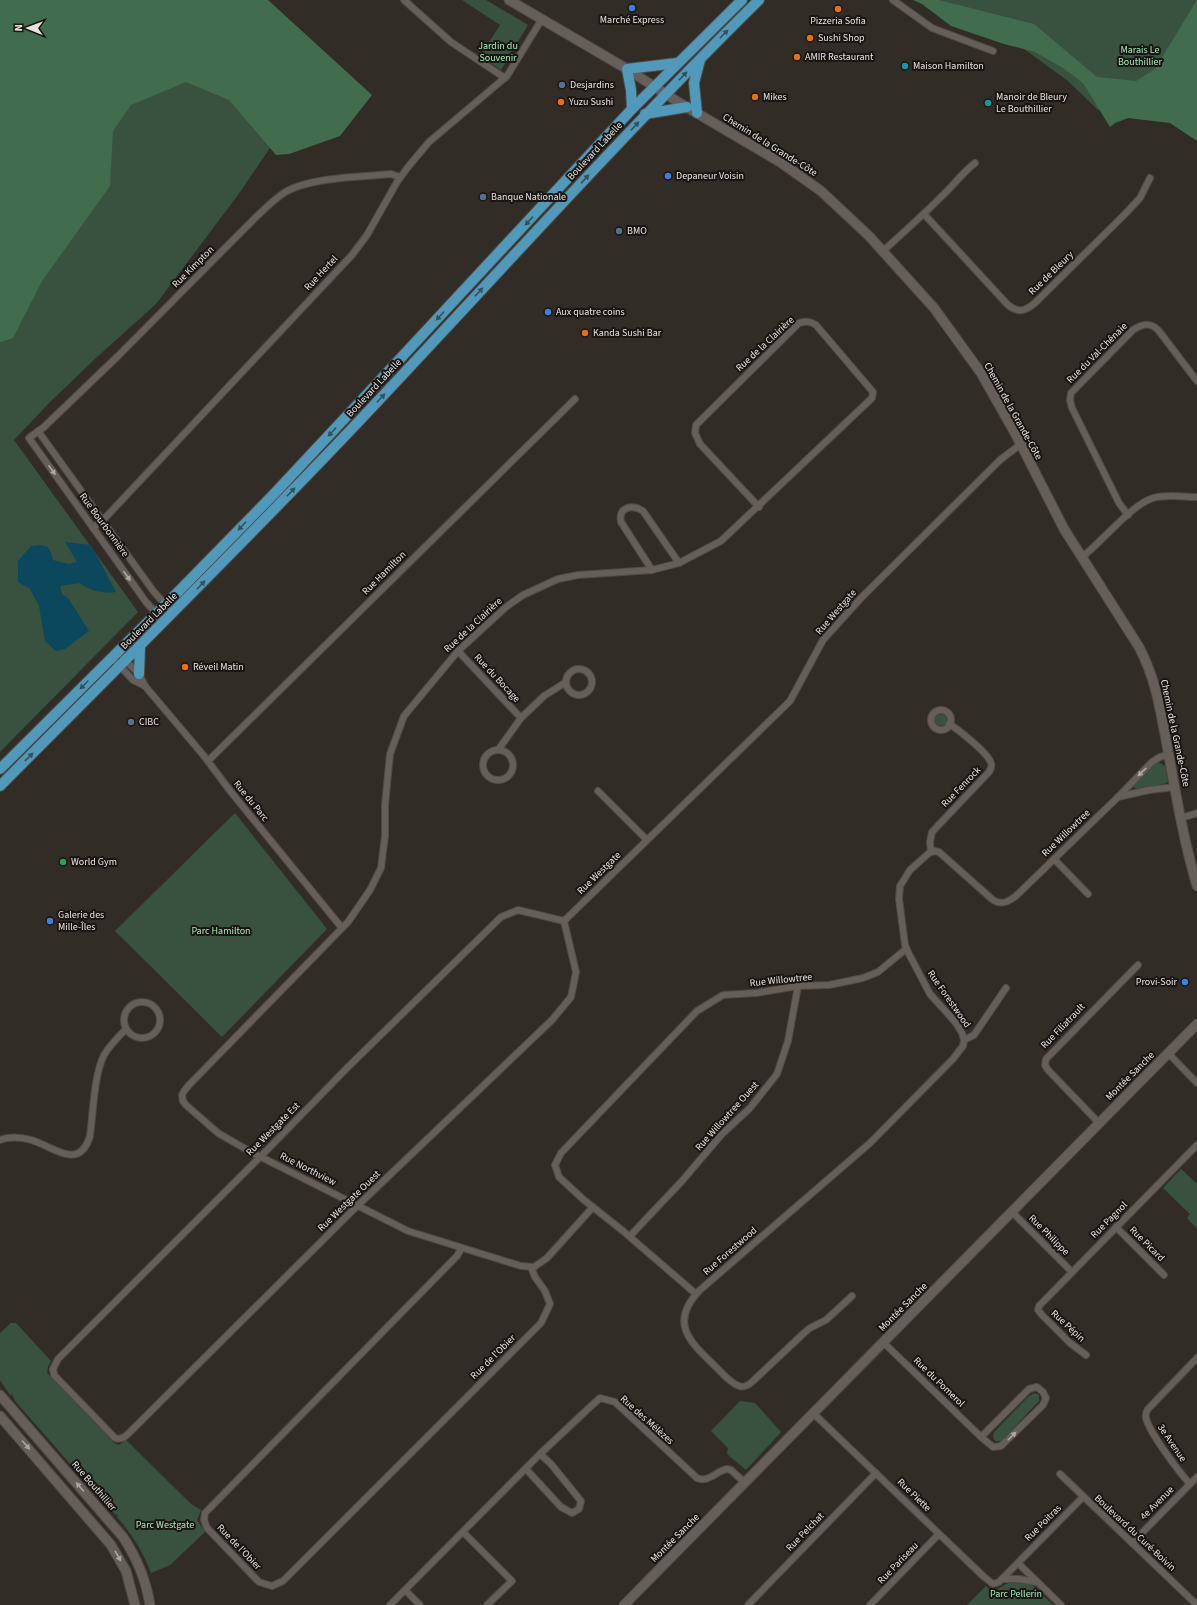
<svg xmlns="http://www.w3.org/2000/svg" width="1197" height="1605" font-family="'Source Sans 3',sans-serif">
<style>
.green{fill:#395240}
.forest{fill:#426c4e}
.water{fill:#0b475d}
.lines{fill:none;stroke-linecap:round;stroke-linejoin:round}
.street-casing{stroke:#4f4a46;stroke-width:8}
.secondary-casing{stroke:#4f4a46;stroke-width:11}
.primary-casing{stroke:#4f4a46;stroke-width:12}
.street{stroke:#655e59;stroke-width:6}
.secondary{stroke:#655e59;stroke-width:9}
.primary{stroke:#5199ba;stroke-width:10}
.oneway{fill:#32505e}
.oneway2{fill:#aca7a3}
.shop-dot{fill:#3f7fe0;stroke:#181513;stroke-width:1.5}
.food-dot{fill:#e8710a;stroke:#181513;stroke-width:1.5}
.culture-dot{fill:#0f9aa8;stroke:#181513;stroke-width:1.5}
.service-dot{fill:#5c6f8a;stroke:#181513;stroke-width:1.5}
.leisure-dot{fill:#2e9e5b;stroke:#181513;stroke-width:1.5}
.labels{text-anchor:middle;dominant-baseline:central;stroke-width:4;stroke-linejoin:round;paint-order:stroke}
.poi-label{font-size:10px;fill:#e7e3df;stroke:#181513;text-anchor:start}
.park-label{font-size:10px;fill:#a6ebb8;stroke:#181513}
.street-label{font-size:10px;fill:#e7e3df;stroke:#181513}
</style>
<rect width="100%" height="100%" fill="#322c27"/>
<!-- green -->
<g class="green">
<path d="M0 0H107L285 126 238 195 156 304 96 358 49 403 14 440 138 612 0 752Z"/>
<path d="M462 0H486L528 25 501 70 480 56 500 25Z"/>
<path d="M931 0H1197L1155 112 1098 110 1068 81 1024 49Z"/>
<circle cx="941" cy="720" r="6"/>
<path d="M1160 763 1165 766 1168 781 1166 783 1159 785 1158 787 1139 789 1134 788V784L1153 764Z"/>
<path d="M235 813 327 929 222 1037 115 931Z"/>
<path d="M1181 1169 1197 1184V1229L1187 1218 1190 1214 1163 1188Z"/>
<path d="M11 1323H16L51 1361 48 1367 47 1373 114 1443 119 1445 126 1440 191 1504 201 1510 197 1520 205 1532 170 1565 151 1573C143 1552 132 1534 117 1517L118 1515 117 1514 116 1515 109 1508 15 1401 12 1394 10 1395 0 1380V1333Z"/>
<path d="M1035 1393 1039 1395V1401L1002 1440 1000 1441H995L993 1437 994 1432 1029 1396Z"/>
<path d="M740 1401 755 1403 781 1432 746 1470 727 1454 728 1448 711 1431Z"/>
<path d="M1016 1581 1033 1586 1053 1605H967L986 1586 991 1591H995L1006 1584Z"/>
</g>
<!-- forest -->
<g class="forest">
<path d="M0 0H268L372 95 340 136 289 154 276 155 229 100 186 82 131 105 113 131 110 186 42 281 13 338 0 342Z"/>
<path d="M913 0H939L1034 24 1097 77 1136 81 1155 69 1197 0V141L1170 123 1128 118 1115 123 1110 127 1083 83 1063 68 1035 52 1004 44 951 26 922 4Z"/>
</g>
<!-- water -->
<path class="water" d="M65 542 91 545 116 592C105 594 89 591 80 583L60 586 62 594 68 598 89 631 65 649 56 651 45 641 39 606 30 589 18 582V561L31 546 41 545 48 547 52 555 53 560 69 564 77 562Z"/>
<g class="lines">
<defs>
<g id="street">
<path d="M404 0 451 42 505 78"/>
<path d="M893 0 932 28 993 51"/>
<path d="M924 214 1007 304C1018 314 1026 311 1036 302L1126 213 1140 198 1150 178"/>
<path d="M883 251C903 233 923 215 942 196 953 186 962 173 975 163"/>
<path d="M38 431 154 592 173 613"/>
<path d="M1128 515 1119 503 1072 408 1070 400 1071 393 1133 330C1143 323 1151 322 1159 331L1197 381"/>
<path d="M93 528 106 517 137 484 352 255 367 235 397 182 408 167 429 142 507 76 542 19"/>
<path d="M1081 558C1101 543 1132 504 1153 498 1167 494 1183 497 1197 497"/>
<path d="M652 570 621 522C618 507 632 504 643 511L679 563"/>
<path d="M164 622 146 602 29 438 44 427 118 356 256 217C266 208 275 198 287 191 313 177 361 177 391 174L400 177"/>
<path d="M458 651 521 718"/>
<path d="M111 657 133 680 145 686"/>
<path d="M123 658 139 674 145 686 204 756 231 792 342 928"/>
<circle cx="579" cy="682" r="13"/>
<circle cx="941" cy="720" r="10"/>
<path d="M498 750 521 718 544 696 566 682"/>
<circle cx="498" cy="765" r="15"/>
<path d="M208 761 575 399"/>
<path d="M598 791 647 840"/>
<path d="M1118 797 1149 790 1175 787"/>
<path d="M1181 818 1197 813"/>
<path d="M931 852 930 842 932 832 989 772C991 769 992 766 991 763 988 753 959 730 949 724"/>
<path d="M1054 859 1088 894"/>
<path d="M518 910 564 921 576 972 571 997 552 1020 352 1211 133 1429C128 1434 122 1441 115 1438L54 1375 53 1369 58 1359 268 1149 347 1068 501 917Z"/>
<path d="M564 921 790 701 823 640 861 598 1000 460 1021 444"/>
<circle cx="142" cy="1020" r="18"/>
<path d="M964 1040 974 1035 1006 988"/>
<path d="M1168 1053 1197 1083"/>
<path d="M1099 1123 1048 1070 1045 1065 1046 1059 1138 965"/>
<path d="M0 1140C11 1136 20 1137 31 1140 53 1146 79 1172 90 1136 93 1113 94 1075 104 1055 110 1045 118 1037 126 1029"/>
<path d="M593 1207 547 1258 534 1267 521 1266 408 1231 249 1151 218 1133 186 1105 183 1101 182 1095 184 1091 189 1085 348 922 370 890 381 868 385 836V805L390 754 404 716 458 651 506 607 523 595 558 579 578 575 652 570 679 563 721 541 872 398 873 392 816 325C810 321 806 321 799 323L696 425 695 433 700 444 759 507"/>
<path d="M1012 1212 1072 1272"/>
<path d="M1116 1227 1164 1275"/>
<path d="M630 1236 682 1181 722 1134 750 1108 777 1074 788 1041 798 986"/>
<path d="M461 1249 457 1256 205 1513 204 1520 207 1528 259 1582 272 1586 283 1581 541 1323 550 1304 545 1291 535 1277 531 1267"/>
<path d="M696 1294 623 1231 584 1200 559 1177 555 1165 561 1153 697 1011 723 995 756 993 798 986 829 985 863 978 878 972 906 949"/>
<path d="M852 1296 826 1320 810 1328 804 1333 753 1381C750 1384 744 1388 739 1386 730 1383 722 1373 716 1367 690 1342 668 1323 700 1290L870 1143 953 1059 963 1046 964 1040 962 1033 956 1023 930 994 909 954 905 945 899 899 900 886 910 870 929 853 934 851 939 852 993 900C1002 906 1010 901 1017 895L1118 797 1152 762 1160 757 1169 754"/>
<path d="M883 1342 981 1437 993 1447 1001 1446 1043 1405 1046 1398 1043 1392 1037 1387 1029 1389 981 1437"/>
<path d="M1086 1355 1070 1343 1042 1315 1038 1310 1039 1306 1197 1145"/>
<path d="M813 1413 983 1576 993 1584 999 1582 1083 1497"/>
<path d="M526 1469 561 1507 572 1513 579 1509 581 1501 551 1464 540 1454"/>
<path d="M1060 1474 1197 1605"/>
<path d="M1190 1484C1179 1472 1149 1432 1146 1418 1145 1414 1146 1412 1148 1409L1197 1358"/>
<path d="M463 1532 512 1581 487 1605"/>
<path d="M1132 1543 1197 1477"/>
<path d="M1018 1563 1061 1605"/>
<path d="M1002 1579H1019L1036 1582"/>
<path d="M405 1590 420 1605"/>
<path d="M390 1605 540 1454 590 1407 600 1398 615 1402 697 1478C709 1483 716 1471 727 1469L731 1470 745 1483"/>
<path d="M748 1605 876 1473"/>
<path d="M870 1605 939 1534"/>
</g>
<g id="secondary">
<path d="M509 0 627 69 678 102 780 162 821 191 869 236 934 308 981 373 1015 433 1064 529 1139 647C1155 677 1160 708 1166 740 1175 789 1183 839 1197 886"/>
<path d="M0 1395 123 1537C137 1558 146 1580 150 1605"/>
<path d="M0 1416 111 1545 126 1571 135 1605"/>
<path d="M624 1605 1197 1024"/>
</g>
<g id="primary">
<path d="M632 109 631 90 627 69 677 63"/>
<path d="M697 113 694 83 700 60"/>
<path d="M645 114 687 107"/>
<path d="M139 674 140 647"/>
<path d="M0 769 178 592 273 495 359 403 632 109 742 0"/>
<path d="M0 786C121 664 244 543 362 418 494 278 622 135 759 0"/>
</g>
</defs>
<!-- street casing -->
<use href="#street" class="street-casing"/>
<!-- secondary casing -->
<use href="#secondary" class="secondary-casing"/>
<!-- primary casing -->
<use href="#primary" class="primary-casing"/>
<!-- street -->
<use href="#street" class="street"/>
<!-- secondary -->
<use href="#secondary" class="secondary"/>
<!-- primary -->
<use href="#primary" class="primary"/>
</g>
<!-- one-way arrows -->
<defs><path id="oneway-solid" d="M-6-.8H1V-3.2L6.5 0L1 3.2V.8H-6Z"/></defs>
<g class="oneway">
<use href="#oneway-solid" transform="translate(724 34) rotate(-45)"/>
<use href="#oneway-solid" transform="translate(683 76) rotate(-46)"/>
<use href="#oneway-solid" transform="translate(635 126) rotate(-47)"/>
<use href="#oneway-solid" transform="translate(585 179) rotate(-47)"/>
<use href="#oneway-solid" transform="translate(529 221) rotate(133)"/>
<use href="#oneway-solid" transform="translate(479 292) rotate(-47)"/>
<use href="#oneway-solid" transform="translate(440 316) rotate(133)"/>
<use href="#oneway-solid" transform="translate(381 398) rotate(-47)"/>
<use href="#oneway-solid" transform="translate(332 432) rotate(133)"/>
<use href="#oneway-solid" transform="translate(291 492) rotate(-46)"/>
<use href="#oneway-solid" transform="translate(242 526) rotate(134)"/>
<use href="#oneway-solid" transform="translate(201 585) rotate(-46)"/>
<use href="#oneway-solid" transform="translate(84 685) rotate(135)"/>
<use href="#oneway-solid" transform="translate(29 757) rotate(-45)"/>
</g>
<g class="oneway2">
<use href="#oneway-solid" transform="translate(52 470) rotate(55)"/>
<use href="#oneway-solid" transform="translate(127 576) rotate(55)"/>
<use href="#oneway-solid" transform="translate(1142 772) rotate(136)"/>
<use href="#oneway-solid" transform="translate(1012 1436) rotate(-45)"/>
<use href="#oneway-solid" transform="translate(26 1445) rotate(49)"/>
<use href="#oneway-solid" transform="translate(80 1487) rotate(-131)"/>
<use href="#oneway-solid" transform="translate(118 1556) rotate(60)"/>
</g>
<!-- markers -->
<g class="shop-dot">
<circle cx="632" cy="8" r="4"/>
<circle cx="668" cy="176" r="4"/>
<circle cx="548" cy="312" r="4"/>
<circle cx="50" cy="921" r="4"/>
<circle cx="1185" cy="982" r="4"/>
</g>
<g class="food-dot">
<circle cx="838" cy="9" r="4"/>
<circle cx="810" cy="38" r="4"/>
<circle cx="797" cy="57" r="4"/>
<circle cx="755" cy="97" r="4"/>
<circle cx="561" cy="102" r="4"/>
<circle cx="585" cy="333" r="4"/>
<circle cx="185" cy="667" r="4"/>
</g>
<g class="culture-dot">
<circle cx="905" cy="66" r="4"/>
<circle cx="988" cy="103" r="4"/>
</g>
<g class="service-dot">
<circle cx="562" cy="85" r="4"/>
<circle cx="483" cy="197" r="4"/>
<circle cx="619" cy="231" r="4"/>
<circle cx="131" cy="722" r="4"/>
</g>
<circle class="leisure-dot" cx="63" cy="862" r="4"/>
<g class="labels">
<!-- poi labels -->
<g class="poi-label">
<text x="632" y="20" text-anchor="middle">Marché Express</text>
<text x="838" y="21" text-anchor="middle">Pizzeria Sofia</text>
<text x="818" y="38">Sushi Shop</text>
<text x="805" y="57">AMIR Restaurant</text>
<text x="913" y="66">Maison Hamilton</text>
<text x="570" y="85">Desjardins</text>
<text x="763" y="97">Mikes</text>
<text x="996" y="97">Manoir de Bleury<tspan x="996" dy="12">Le Bouthillier</tspan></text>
<text x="569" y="102">Yuzu Sushi</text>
<text x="676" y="176">Depaneur Voisin</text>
<text x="491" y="197">Banque Nationale</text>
<text x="627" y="231">BMO</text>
<text x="556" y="312">Aux quatre coins</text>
<text x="593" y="333">Kanda Sushi Bar</text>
<text x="193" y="667">Réveil Matin</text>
<text x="139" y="722">CIBC</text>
<text x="71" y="862">World Gym</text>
<text x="58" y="915">Galerie des<tspan x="58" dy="12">Mille-Îles</tspan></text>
<text x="1177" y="982" text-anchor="end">Provi-Soir</text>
</g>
<!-- park labels -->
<g class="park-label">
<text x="498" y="46">Jardin du<tspan x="498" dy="12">Souvenir</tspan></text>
<text x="1140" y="50">Marais Le<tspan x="1140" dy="12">Bouthillier</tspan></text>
<text x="221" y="931">Parc Hamilton</text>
<text x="165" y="1525">Parc Westgate</text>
<text x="1016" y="1594">Parc Pellerin</text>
</g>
<!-- street labels -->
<g class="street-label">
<text transform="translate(770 145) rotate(32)">Chemin de la Grande-Côte</text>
<text transform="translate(595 151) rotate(-47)">Boulevard Labelle</text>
<text transform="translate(193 267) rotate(-45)">Rue Kimpton</text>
<text transform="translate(321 273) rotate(-47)">Rue Hertel</text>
<text transform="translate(1051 273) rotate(-44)">Rue de Bleury</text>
<text transform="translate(765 344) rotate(-43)">Rue de la Clairière</text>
<text transform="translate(1097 353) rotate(-45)">Rue du Val-Chênaie</text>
<text transform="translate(374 388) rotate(-47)">Boulevard Labelle</text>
<text transform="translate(1013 411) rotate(61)">Chemin de la Grande-Côte</text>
<text transform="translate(104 525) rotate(54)">Rue Bourbonnière</text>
<text transform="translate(384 573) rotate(-45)">Rue Hamilton</text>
<text transform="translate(836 612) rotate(-49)">Rue Westgate</text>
<text transform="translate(149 621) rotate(-45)">Boulevard Labelle</text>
<text transform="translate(473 625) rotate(-43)">Rue de la Clairière</text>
<text transform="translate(497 678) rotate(47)">Rue du Bocage</text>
<text transform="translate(1175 733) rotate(78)">Chemin de la Grande-Côte</text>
<text transform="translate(961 787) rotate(-46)">Rue Fenrock</text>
<text transform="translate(251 801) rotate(51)">Rue du Parc</text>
<text transform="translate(1066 833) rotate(-44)">Rue Willowtree</text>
<text transform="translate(599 873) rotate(-44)">Rue Westgate</text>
<text transform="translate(781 980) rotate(-6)">Rue Willowtree</text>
<text transform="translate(949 999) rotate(55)">Rue Forestwood</text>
<text transform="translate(1063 1026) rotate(-46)">Rue Filiatrault</text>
<text transform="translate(1130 1076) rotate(-45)">Montée Sanche</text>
<text transform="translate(727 1116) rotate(-48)">Rue Willowtree Ouest</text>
<text transform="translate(273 1129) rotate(-45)">Rue Westgate Est</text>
<text transform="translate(308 1169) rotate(27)">Rue Northview</text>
<text transform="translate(349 1201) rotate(-44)">Rue Westgate Ouest</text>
<text transform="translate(1109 1220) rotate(-45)">Rue Pagnol</text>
<text transform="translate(1049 1235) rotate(45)">Rue Philippe</text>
<text transform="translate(1147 1244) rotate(45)">Rue Picard</text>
<text transform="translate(730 1251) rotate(-41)">Rue Forestwood</text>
<text transform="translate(903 1307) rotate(-45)">Montée Sanche</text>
<text transform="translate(1068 1326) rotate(43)">Rue Pépin</text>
<text transform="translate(493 1357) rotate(-45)">Rue de l'Obier</text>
<text transform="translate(939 1382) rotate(44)">Rue du Pomerol</text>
<text transform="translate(647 1420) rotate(42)">Rue des Mélèzes</text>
<text transform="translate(1172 1443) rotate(56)">3e Avenue</text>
<text transform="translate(94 1486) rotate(49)">Rue Bouthillier</text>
<text transform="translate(914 1495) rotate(44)">Rue Piette</text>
<text transform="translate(1157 1503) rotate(-45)">4e Avenue</text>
<text transform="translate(1043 1523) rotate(-45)">Rue Poitras</text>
<text transform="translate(805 1532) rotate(-46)">Rue Pelchat</text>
<text transform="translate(1135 1533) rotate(43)">Boulevard du Curé-Boivin</text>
<text transform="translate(675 1538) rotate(-45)">Montée Sanche</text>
<text transform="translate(239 1547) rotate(46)">Rue de l'Obier</text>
<text transform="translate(898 1563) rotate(-46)">Rue Pariseau</text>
</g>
</g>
<!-- north arrow -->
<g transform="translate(28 28) rotate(271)" stroke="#181513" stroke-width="3" paint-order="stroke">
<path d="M0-3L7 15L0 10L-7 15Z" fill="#e7e3df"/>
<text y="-6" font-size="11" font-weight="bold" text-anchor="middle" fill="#e7e3df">N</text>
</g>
</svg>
